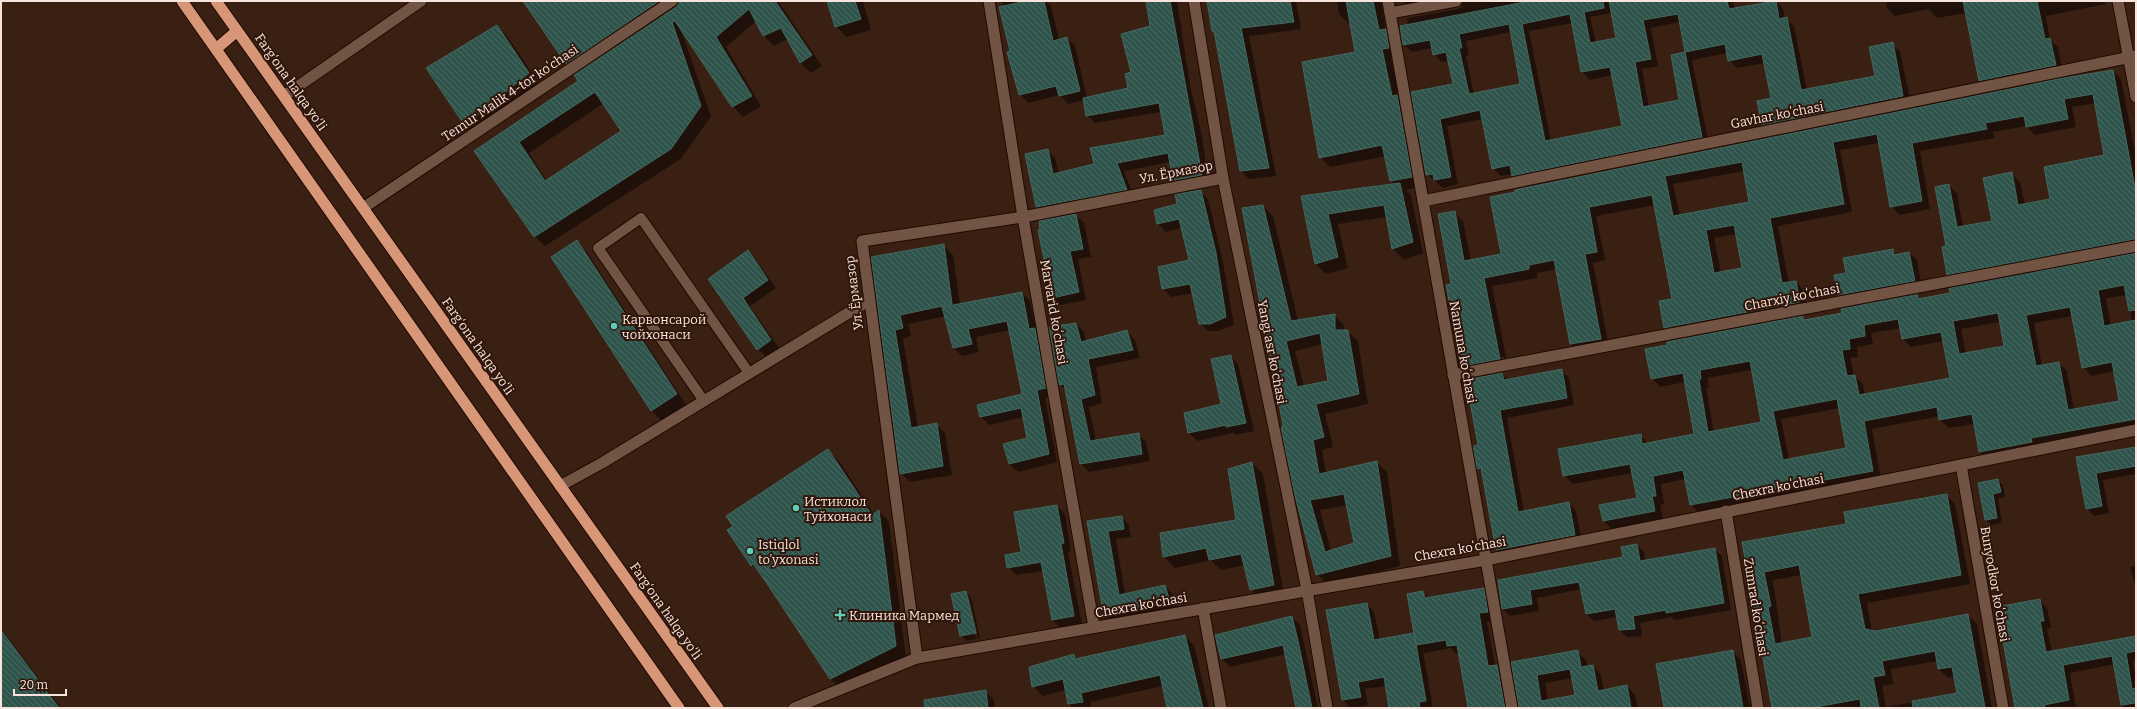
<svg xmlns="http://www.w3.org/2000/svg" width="2137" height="709" font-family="Bitter,serif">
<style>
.shadow{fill:#0007;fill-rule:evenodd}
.building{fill:url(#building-back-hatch);stroke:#42685f;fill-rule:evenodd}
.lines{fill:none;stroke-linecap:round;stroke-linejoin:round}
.service-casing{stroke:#200901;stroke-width:12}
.minor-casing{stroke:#200901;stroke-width:13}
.trunk-casing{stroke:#200901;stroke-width:13}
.service{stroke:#725445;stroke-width:10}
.minor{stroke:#725445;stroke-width:11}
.trunk{stroke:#d79678;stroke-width:11}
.poi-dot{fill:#5eceb7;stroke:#30160a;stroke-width:1.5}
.labels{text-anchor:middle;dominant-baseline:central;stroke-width:4;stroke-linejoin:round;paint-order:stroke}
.street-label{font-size:13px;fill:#f7e4dc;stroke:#30160a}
.poi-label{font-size:13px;fill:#f7e4dc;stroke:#30160a;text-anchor:start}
</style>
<defs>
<pattern id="building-back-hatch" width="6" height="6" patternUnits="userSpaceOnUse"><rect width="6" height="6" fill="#2e544c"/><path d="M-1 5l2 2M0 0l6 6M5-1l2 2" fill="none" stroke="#4d6c65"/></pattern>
</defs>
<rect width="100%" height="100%" fill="#3a2013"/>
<!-- shadow -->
<g class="shadow">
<path d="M524 1H678L680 5 702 1H778L822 66 811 73 800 63 788 39 774 46 764 36 756 21 726 47 761 106 743 117 733 106 681 30 711 116 681 159 545 246 534 236 476 151 579 82 577 74 566 63ZM604 103 622 131 547 181 529 153Z"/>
<path d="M828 1H863L871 30 846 37 836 26Z"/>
<path d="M1002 1H1046L1051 6 1059 40 1067 38 1075 46 1087 98 1129 89 1133 73 1151 27 1147 1H1177L1190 85 1201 131 1209 183 1182 188 1174 180 1171 162 1124 171 1134 197 1045 215 1037 207 1026 155 1047 150 1055 158 1059 174 1095 165 1166 135 1161 112 1095 123 1087 115 1084 100 1068 104 1060 95 1028 103 1020 94Z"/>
<path d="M1209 1H1296L1301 29 1249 36 1276 176 1249 179 1241 171Z"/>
<path d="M1337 1H1381L1386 31 1395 40 1398 58 1391 59 1421 187 1406 190 1411 195 1423 253 1404 260 1393 249 1387 217 1338 224 1348 268 1326 274 1315 264 1302 197 1395 185 1391 181 1386 156 1330 167 1320 157 1356 53 1351 24H1349L1339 14Z"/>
<path d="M1404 1H1733L1735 9 1776 1 1783 9 1785 18 1794 26 1807 90 1876 77 1892 44 1900 51 1911 104 1770 132 1762 125 1772 99 1765 63 1737 68 1729 60 1728 53 1692 60 1709 145 1521 183 1513 174 1501 176 1493 168 1483 119 1447 126 1458 184 1443 188 1427 174 1412 93 1454 85 1449 61 1441 62 1434 54 1432 48 1412 52 1404 45 1408 26 1407 18 1458 9 1462 7 1463 2 1412 11ZM1612 13 1617 39 1596 43 1590 17ZM1680 22 1686 53 1672 56 1681 101 1649 107 1642 69 1658 66 1651 28ZM1573 23 1582 72 1590 80 1613 75 1623 127 1551 141 1529 31ZM1511 32 1521 85 1474 94 1466 56 1469 55 1466 41Z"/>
<path d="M1886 1H2105L2106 4 2046 16 2050 40 2058 47 2063 73 1987 88 1980 80 1966 13 1937 18 1929 9 1895 16 1887 8Z"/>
<path d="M497 26 508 37 539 84 476 136 465 125Z"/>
<path d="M2113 71 2121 79 2136 156V249L1956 283 1948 274 1949 185 1957 194 1963 227 1993 222 2012 174 2020 182 2025 205 2051 200 2105 156 2096 103 2072 107 2076 127 2035 135 2026 126 1993 132 1995 138 1920 151 1930 209 1900 215 1891 206 1879 143 1840 150 1852 212 1778 226 1789 283 1796 282 1804 291 1808 311 1674 336 1665 328 1673 300 1655 205 1596 216 1605 260 1593 263 1609 347 1580 353 1571 344 1557 269 1537 273V278L1492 286 1508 367 1470 372 1462 363 1452 285 1454 212 1463 221 1471 261 1502 255 1491 197ZM1744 171 1750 203 1680 216 1673 184ZM1737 234 1743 269 1721 273 1714 238ZM1504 357 1505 359 1468 366V364Z"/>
<path d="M1200 191 1208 199 1223 262 1234 325 1218 331H1208L1200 323 1193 293 1171 297 1163 289 1190 260 1182 228 1166 232 1158 224 1178 205Z"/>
<path d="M1263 206 1273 216 1298 321 1334 315 1344 325V331H1348L1358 341 1368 404 1325 414 1333 447 1322 450 1326 473 1377 462 1387 472 1400 566 1327 584 1317 574 1284 425ZM1323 344 1329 382 1304 387 1295 351ZM1348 505 1355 544 1331 551 1320 510Z"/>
<path d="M1076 215 1084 223 1091 257 1078 259 1086 300 1061 305 1053 297Z"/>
<path d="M577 241 587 252 686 405 662 421 651 410Z"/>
<path d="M944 246 953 255 960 305 1022 293 1030 301 1036 330 1043 338 1053 396 1045 398 1057 462 1018 472 1009 464 1005 444 1028 439 1024 417 989 425 981 417 1023 395 1010 330 976 337 979 352 962 356 954 348 946 316 908 324 911 336 903 339 918 427 936 424 945 433 952 475 910 482 901 473 872 258Z"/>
<path d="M1892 250 1897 255 1909 253 1917 260 1922 288 1847 302 1839 295 1847 274Z"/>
<path d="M748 252 756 260 776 288 750 306 779 348 766 357 758 349 709 279Z"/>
<path d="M2136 254V428L1988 460 1979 451 1974 424 1949 428 1940 420V416L1872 429 1881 479 1699 513 1691 504 1686 479 1661 484 1664 504 1660 505 1663 519 1612 529 1603 520 1638 499 1633 473 1573 484 1564 475 1640 435 1649 444 1695 435 1685 382 1660 387 1652 378 1803 317 1806 321 1843 314 1917 296 1921 299ZM2127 295 2132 322 2111 326 2106 298ZM2073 316 2083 367 2091 376 2115 371 2120 402 2074 410 2067 371 2059 363 2042 366 2034 323ZM2000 322 2005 346 1966 354 1961 329ZM1901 328 1903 339 1911 347 1944 341 1951 379 1865 395 1863 384 1854 376 1850 358 1858 357 1857 347 1873 344 1871 333ZM1752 370 1762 423 1714 432 1706 388 1709 387 1707 378ZM1840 408 1848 449 1789 460 1781 419Z"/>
<path d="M1076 324 1084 332 1086 342 1127 331 1135 340 1140 358 1096 367 1102 403 1089 407 1096 441 1138 434 1146 442 1150 461 1089 472 1081 464 1066 391 1060 384Z"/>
<path d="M1230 356 1238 364 1254 431 1236 435 1233 433 1197 441 1189 433 1185 413 1222 405Z"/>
<path d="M1561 370 1569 378 1574 405 1507 418 1524 512 1569 503 1576 511 1582 542 1505 557 1497 550 1483 473 1478 468 1479 446 1502 374 1508 380Z"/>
<path d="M2136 448V474L2103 480 2109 513 2094 516 2087 508 2078 458Z"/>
<path d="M828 450 839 461 874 514 879 511 889 522 906 657 841 689 831 679 762 575 752 565Z"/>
<path d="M1252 463 1263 474 1284 595 1261 600 1251 589 1245 565 1221 570 1211 560 1175 568 1164 557 1161 534 1237 521Z"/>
<path d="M1998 480 2003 485 2005 497 1998 499 2002 523 1991 525 1986 519 1979 483Z"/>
<path d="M1946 495 1955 504 1970 584 1867 603 1872 631 1968 615 1977 624 1992 708H1773L1743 543 1847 524ZM1802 575 1814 638 1782 644 1773 580ZM1938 661 1939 669 1948 678 1955 677 1958 694 1886 707 1882 686 1893 684 1891 669Z"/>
<path d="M1057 506 1065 514 1071 551 1068 552 1082 624 1061 628 1052 620 1043 571 1016 575 1008 567 1022 553Z"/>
<path d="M1121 517 1129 525 1131 537 1116 539 1125 594 1165 586 1173 595 1178 610 1113 625 1104 617 1088 522Z"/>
<path d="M1636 545 1644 552 1645 561 1714 549 1722 556 1731 610 1675 620 1672 617 1640 623 1642 636 1627 637 1620 630 1617 617 1594 621 1586 614 1582 589 1537 598 1539 611 1510 616 1503 609 1500 581 1624 558Z"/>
<path d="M2136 566V585L2134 582 2130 567Z"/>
<path d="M1484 589 1492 598 1496 620 1487 622 1495 666H1497L1505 674 1511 708H1469L1459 654H1456L1451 648 1425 653 1423 651 1433 708H1390L1386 686 1365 689 1368 705 1351 708 1343 700 1367 604 1374 612 1380 640 1416 636 1423 592 1430 599Z"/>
<path d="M966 592 971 597 980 638 967 641 961 635ZM967 597H969L978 637 976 638Z"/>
<path d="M2039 600 2047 608 2051 628 2047 629 2052 652 2136 637V660L2133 661 2136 678V708H2125L2122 705 2115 664 2070 673 2076 708H2016Z"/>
<path d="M1292 617 1300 625 1318 708H1297L1286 654 1230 667 1222 659 1216 635Z"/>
<path d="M1 628 61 708H3L1 705Z"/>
<path d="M1185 636 1194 646 1209 708H1168L1163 686 1090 702 1092 708H1074L1069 704 1066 690 1043 696 1033 686 1074 656 1078 660Z"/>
<path d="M1578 652 1586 660 1588 667 1593 666 1601 675 1604 691 1627 686 1635 695 1638 708H1520L1512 663ZM1573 678 1576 695 1548 701 1545 683Z"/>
<path d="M1733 652 1741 660 1750 708H1665Z"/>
<path d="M986 692 994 700 995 708H940Z"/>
</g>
<!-- building -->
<g class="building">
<path d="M523 1H659L566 64Z"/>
<path d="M679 1H775L812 55 800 63 781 28 763 36 749 9 716 37 752 96 732 107 675 21 672 22 701 106 671 149 534 237 474 151 578 81 574 75 676 7ZM595 92 621 131 545 181 519 142Z"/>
<path d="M827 1H855L861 19 835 27Z"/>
<path d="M1026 1H1044L1053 41 1067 37 1080 91 1059 96 1056 86 1019 95 1007 52 1010 51 999 7Z"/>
<path d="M1146 1H1170L1202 175 1173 181 1168 153 1117 163 1127 190 1036 207 1025 154 1048 149 1053 174 1094 164 1090 148 1165 135 1159 103 1086 116 1083 98 1128 88 1125 74 1131 72 1121 34 1150 26Z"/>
<path d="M1207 1H1290L1294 22 1241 28 1269 168 1240 171 1214 31H1212Z"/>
<path d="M1346 1H1373L1379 30 1386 29 1389 48 1382 49 1392 96 1397 95 1412 177 1390 181 1382 145 1319 158 1302 62 1355 52Z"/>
<path d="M1530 1H1603L1604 8 1584 12 1590 43 1616 38 1609 1H1727L1729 9 1776 1 1779 19 1787 17 1801 90 1875 76 1869 47 1893 42 1903 96 1762 125 1757 101 1771 98 1762 54 1728 61 1725 44 1685 52 1702 137 1512 176 1510 165 1492 169 1480 110 1440 119 1451 177 1434 180 1433 174 1426 175 1411 92 1453 84 1446 52 1433 55 1430 40 1403 45 1400 26ZM1570 14 1581 72 1610 67 1622 126 1545 141 1522 24ZM1678 14 1685 52 1671 55 1679 100 1643 107 1635 62 1651 59 1643 20ZM1509 24 1520 84 1469 94 1459 48H1462L1459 34Z"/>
<path d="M1963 1H2037L2045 39 2050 38 2056 65 1979 81Z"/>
<path d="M497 25 529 73 465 126 426 68Z"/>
<path d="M2113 70 2136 193V239L1947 275 1942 247 1946 246 1935 187 1949 184 1957 227 1992 221 1983 178 2012 172 2018 205 2050 199 2044 167 2104 155 2093 94 2064 99 2068 119 2026 127 2024 116 1985 123 1987 129 1912 143 1922 201 1890 207 1877 134 1833 142 1844 204 1770 218 1782 283 1796 281 1800 302 1664 328 1659 301 1672 299 1652 195 1589 207 1597 252 1585 254 1601 339 1570 344 1554 260 1529 265V269L1484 278 1500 359 1464 366 1463 363H1461L1446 285 1451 284 1438 214 1455 211 1464 261 1501 254 1490 197 1515 192V190L2058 79ZM1742 162 1749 202 1673 216 1665 176ZM1734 225 1742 268 1714 273 1706 230Z"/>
<path d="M1400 183 1413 242 1392 249 1384 205 1328 214 1338 257 1315 264 1301 196Z"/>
<path d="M1201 190 1216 253 1226 317 1210 324H1199L1190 284 1162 289 1158 267 1189 260 1179 219 1157 224 1154 210 1177 204 1175 194Z"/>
<path d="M1263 205 1291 321 1335 314V330H1348L1359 394 1316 404 1324 437 1313 440 1319 474 1377 461 1391 556 1316 575 1294 492 1281 429 1283 425 1242 208ZM1320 333 1328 381 1297 387 1286 341ZM1344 494 1354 543 1325 552 1310 500Z"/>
<path d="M1076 214 1083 249 1070 251 1079 292 1052 298 1038 230 1040 229 1039 221Z"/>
<path d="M577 240 677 394 651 411 551 257Z"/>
<path d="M944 244 952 304 900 315 903 328 895 330 911 428 937 423 943 466 900 474 871 257Z"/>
<path d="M1893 249 1894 255 1909 252 1915 281 1838 295 1834 275 1846 273 1843 258Z"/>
<path d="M748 250 768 280 743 298 771 340 757 350 708 279Z"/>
<path d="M2136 253V310L2129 311 2124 285 2098 290 2104 326 2136 320V419L2031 438 2032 442 1979 452 1972 414 1939 420 1937 407 1864 421 1873 471 1690 505 1683 470 1653 476 1656 496H1652L1655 511 1603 521 1599 505 1637 498 1630 464 1563 476 1558 449 1641 434 1642 444 1694 434 1683 373 1651 379 1645 349 1667 345V342L1803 316 1804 320 1842 313 1841 309 1917 294 1918 299 1950 293 1949 288ZM2070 307 2082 368 2112 362 2119 401 2068 410 2059 362 2036 366 2026 315ZM1998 313 2004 346 1959 354 1953 321ZM1898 319 1902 339 1941 332 1950 378 1859 395 1855 375 1847 376 1842 350 1850 349 1849 339 1865 336 1864 325ZM1750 361 1761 422 1708 432 1699 380 1701 379 1700 370ZM1837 399 1846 448 1783 460 1773 411Z"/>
<path d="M1022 292 1029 329 1035 328 1046 388 1037 390 1049 454 1009 464 1003 444 1027 438 1021 408 980 417 977 405 1022 394 1007 321 968 329 972 344 953 348 942 307Z"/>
<path d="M1076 323 1081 342 1127 330 1133 350 1088 359 1095 395 1081 399 1090 441 1139 433 1142 454 1080 464 1064 384 1059 385 1049 327Z"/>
<path d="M1231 355 1246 423 1226 427V425L1188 433 1184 413 1221 404 1211 359Z"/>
<path d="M1562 369 1567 398 1500 410 1518 512 1569 502 1575 535 1496 550 1481 468 1477 469 1473 446 1478 445 1466 380 1502 373 1504 380Z"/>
<path d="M2136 447V466L2096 473 2102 506 2086 509 2076 457Z"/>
<path d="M828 449 872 515 879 510 896 646 830 679 766 582 753 564 751 566 727 530 733 526 726 516Z"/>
<path d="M1252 462 1274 585 1250 590 1241 554 1209 560 1206 548 1163 557 1160 533 1236 520 1228 469Z"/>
<path d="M1998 479 2001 492 1993 494 1997 518 1985 520 1978 483Z"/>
<path d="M1947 494 1961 575 1858 594 1865 629 1876 631 1968 614 1985 708H1913L1912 701 1957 693 1952 667 1938 669 1935 651 1882 661 1885 675 1873 677 1879 708H1861L1860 699 1810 708H1772L1742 542 1846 524 1844 512ZM1799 565 1812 637 1775 644 1768 607 1771 606 1764 572Z"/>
<path d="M1057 505 1064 543 1061 544 1074 616 1052 620 1041 562 1007 568 1005 555 1021 552 1014 512Z"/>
<path d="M1122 516 1124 529 1108 531 1119 595 1165 585 1170 602 1104 617 1087 521Z"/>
<path d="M1637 544 1640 561 1715 548 1724 603 1666 613V610L1633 616 1635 629 1619 630 1615 609 1586 614 1579 582 1530 590 1532 604 1502 609 1498 580 1623 557 1621 547Z"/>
<path d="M1484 588 1488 612 1479 613 1488 666 1497 665 1505 708H1468L1457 645 1447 646 1446 640 1416 645 1407 594 1423 591 1425 598Z"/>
<path d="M966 591 976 633 960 636 951 594Z"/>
<path d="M2040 599 2044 621H2040L2046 652 2136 636V651L2126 653 2132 689 2136 688V703L2121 705 2112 656 2063 665 2069 700 2044 705 2045 708H2015L1997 607Z"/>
<path d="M1367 603 1374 640 1414 633 1426 701 1419 702 1420 708H1389L1384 677 1358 682 1361 697 1342 700 1326 610Z"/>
<path d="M1292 616 1298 641 1312 708H1296L1283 645 1221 659 1215 635Z"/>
<path d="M1 630 59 708H1Z"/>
<path d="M1185 635 1203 708H1167L1160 675 1081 693 1083 702 1068 704 1063 679 1032 687 1029 667 1074 654 1075 659Z"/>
<path d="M1578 650 1581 667 1593 665 1598 691 1627 685 1631 708H1519L1511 662ZM1570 669 1575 695 1541 701 1537 675Z"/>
<path d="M1733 650 1743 708H1664L1656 664Z"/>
<path d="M986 690 988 708H925L924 700Z"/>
</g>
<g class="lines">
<defs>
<path id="service" d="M704 401 598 248 641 218 749 373"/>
<g id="minor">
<path d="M989 1 1023 217 1094 627"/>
<path d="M1194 1 1223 178 1307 590 1327 708"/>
<path d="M1388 1 1512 708"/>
<path d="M2118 1 2136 97"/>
<path d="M1390 13 1456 1"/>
<path d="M284 96 421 1"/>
<path d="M1423 201 2136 56"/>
<path d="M363 208 672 1"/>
<path d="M1453 375 2136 246"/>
<path d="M1961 465 2003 708"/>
<path d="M560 486 602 463 868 301"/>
<path d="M1726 511 1758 708"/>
<path d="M1203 608 1221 708"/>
<path d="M917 658 862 241 1023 217 1223 178"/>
<path d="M794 708 917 658 1486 560 2136 430"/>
</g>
<g id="trunk">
<path d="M182 1 679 708"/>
<path d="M216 1 718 708"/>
<path d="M216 49 237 31"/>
</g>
</defs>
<!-- service casing -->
<use href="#service" class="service-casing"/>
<!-- minor casing -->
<use href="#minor" class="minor-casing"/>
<!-- trunk casing -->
<use href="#trunk" class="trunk-casing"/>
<!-- service -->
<use href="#service" class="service"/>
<!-- minor -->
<use href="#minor" class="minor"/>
<!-- trunk -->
<use href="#trunk" class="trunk"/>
</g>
<!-- markers -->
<g class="poi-dot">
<circle cx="614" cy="326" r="4"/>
<circle cx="796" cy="508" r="4"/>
<circle cx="750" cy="551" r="4"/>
<path d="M838 609h4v4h4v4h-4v4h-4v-4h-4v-4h4z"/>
</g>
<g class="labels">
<!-- street labels -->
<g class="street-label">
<text transform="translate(291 82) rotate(55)">Farg‘ona halqa yo‘li</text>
<text transform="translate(510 93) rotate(-34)">Temur Malik 4-tor koʻchasi</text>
<text transform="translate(1777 115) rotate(-11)">Gavhar koʻchasi</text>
<text transform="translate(1176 172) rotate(-11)">Ул. Ёрмазор</text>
<text transform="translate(854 293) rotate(-97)">Ул. Ёрмазор</text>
<text transform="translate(1792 297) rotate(-11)">Charxiy koʻchasi</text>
<text transform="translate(1054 312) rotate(80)">Marvarid koʻchasi</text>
<text transform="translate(478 346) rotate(55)">Farg‘ona halqa yo‘li</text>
<text transform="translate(1272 352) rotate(79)">Yangi asr koʻchasi</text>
<text transform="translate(1463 352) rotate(80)">Namuna koʻchasi</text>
<text transform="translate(1778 487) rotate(-11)">Chexra koʻchasi</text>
<text transform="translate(1460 549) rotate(-10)">Chexra koʻchasi</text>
<text transform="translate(1995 584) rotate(80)">Bunyodkor koʻchasi</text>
<text transform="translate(1141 605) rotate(-10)">Chexra koʻchasi</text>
<text transform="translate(1756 607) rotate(81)">Zumrad koʻchasi</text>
<text transform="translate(666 611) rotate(55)">Farg‘ona halqa yo‘li</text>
</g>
<!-- poi labels -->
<g class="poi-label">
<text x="622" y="319">Карвонсарой<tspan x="622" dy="15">чойхонаси</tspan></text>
<text x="804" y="501">Истиклол<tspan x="804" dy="15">Туйхонаси</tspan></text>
<text x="758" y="544">Istiqlol<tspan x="758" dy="15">to’yxonasi</tspan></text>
<text x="849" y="615">Клиника Мармед</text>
</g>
</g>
<!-- border -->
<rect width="2137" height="709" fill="none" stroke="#f7e4dc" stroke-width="4"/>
<!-- scale -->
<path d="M14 689v6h52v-6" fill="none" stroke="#f7e4dc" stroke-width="2"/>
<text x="20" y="689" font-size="12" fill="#f7e4dc" stroke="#30160a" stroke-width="3" paint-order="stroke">20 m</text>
</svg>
